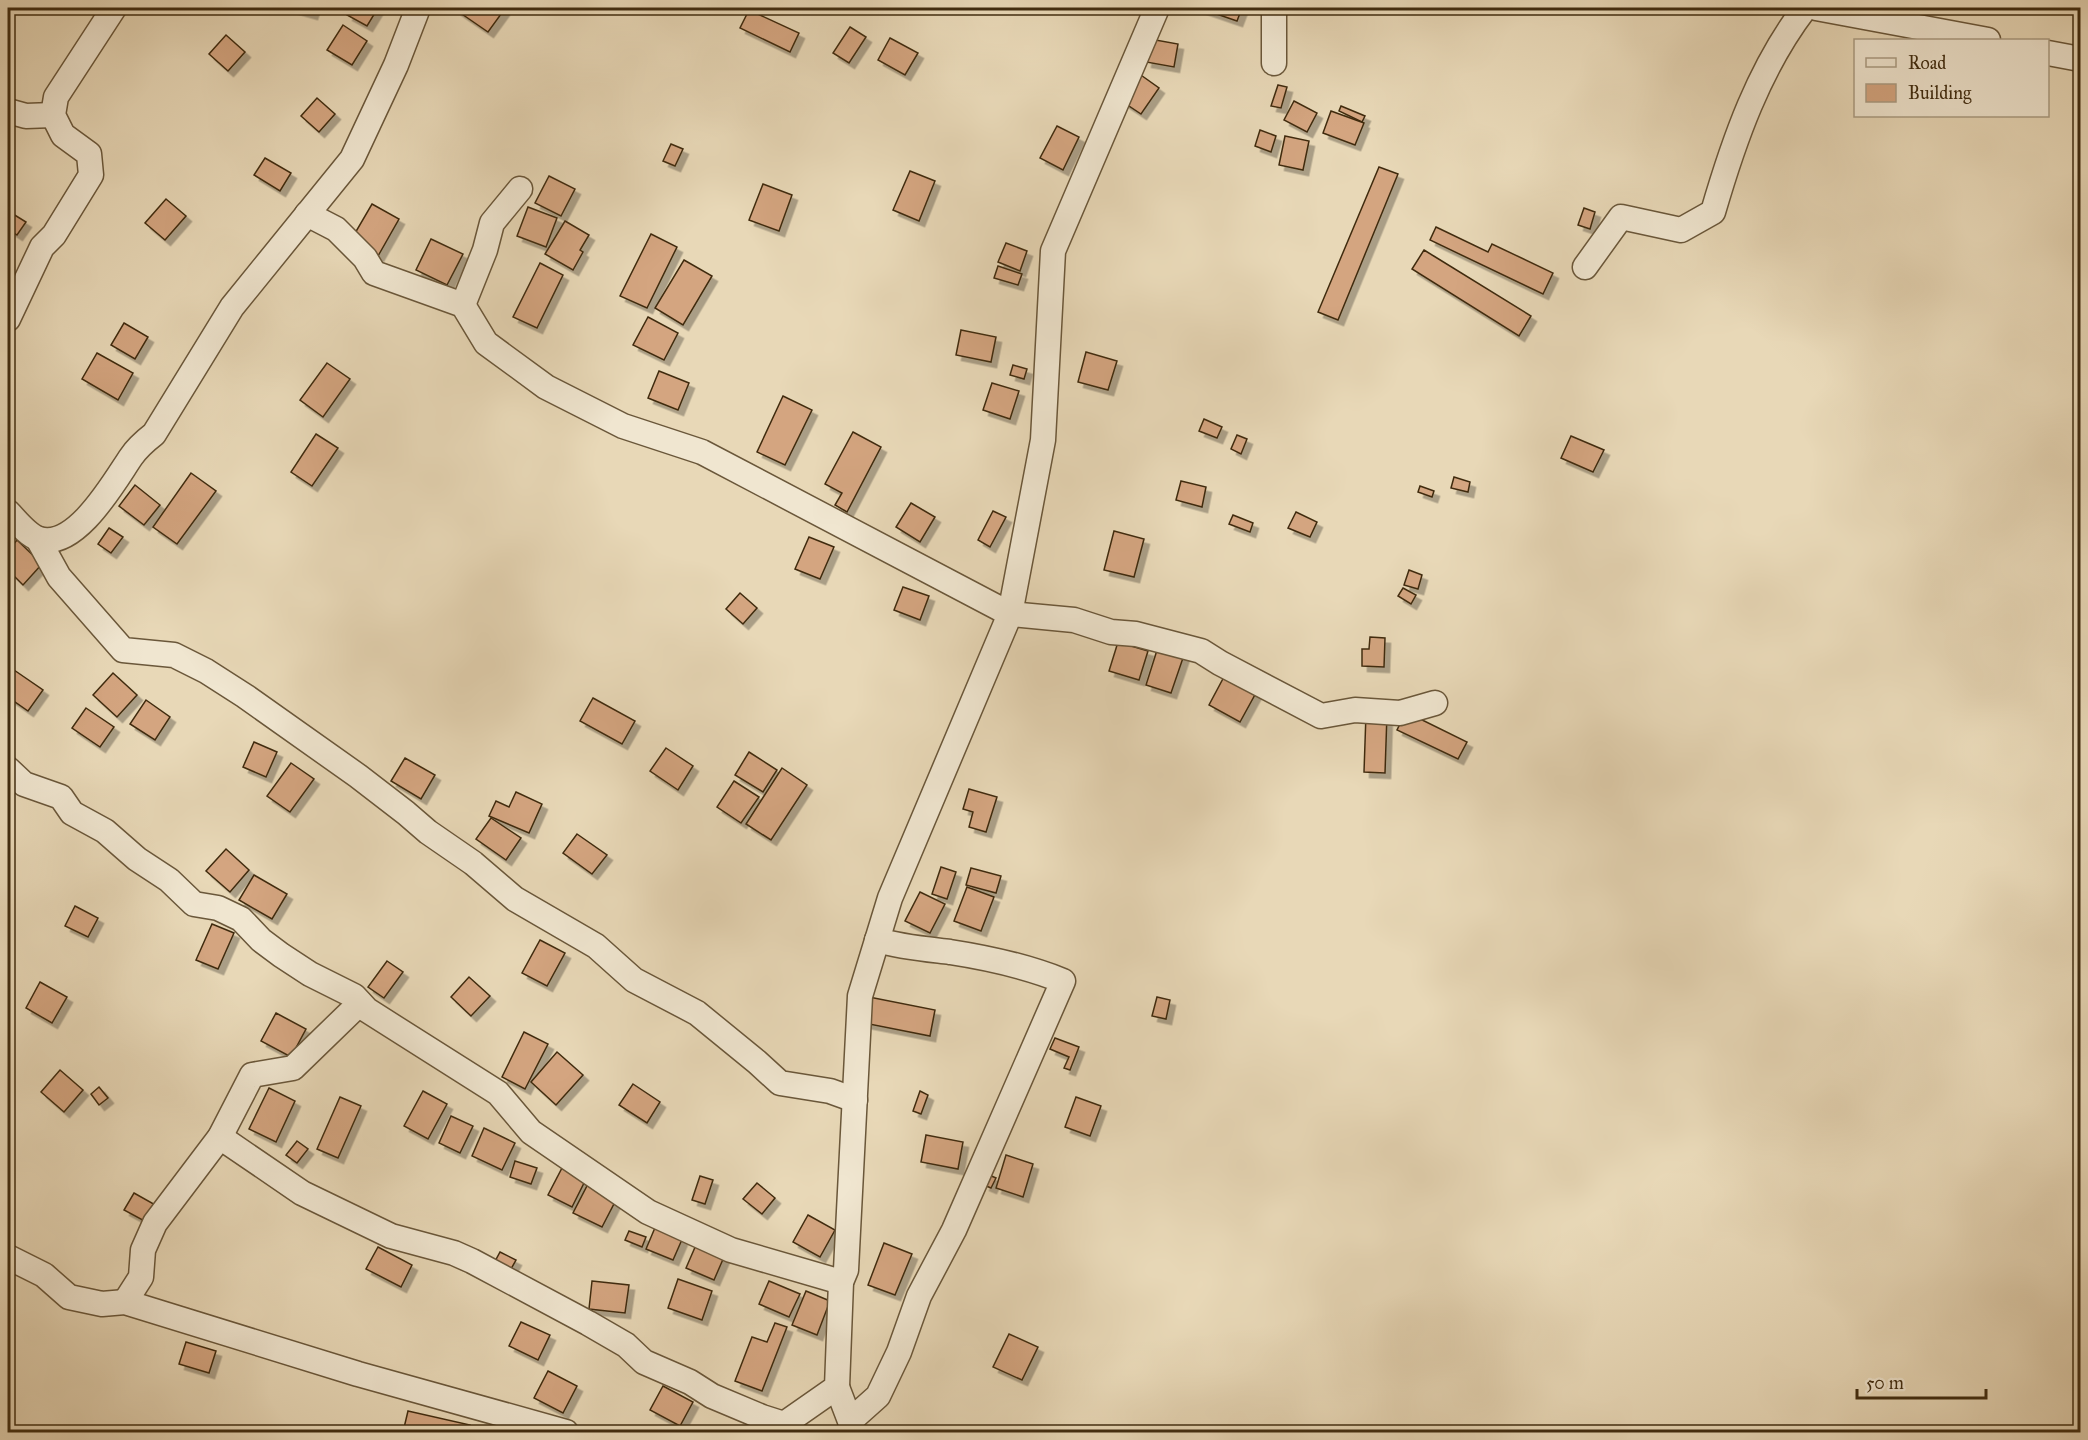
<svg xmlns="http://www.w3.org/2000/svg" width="2088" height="1440" font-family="'IM FELL Great Primer',serif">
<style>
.building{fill:#d4a580;stroke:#402c10;stroke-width:1.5;filter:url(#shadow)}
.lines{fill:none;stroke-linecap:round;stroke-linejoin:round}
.minor-casing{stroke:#6a573a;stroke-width:27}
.minor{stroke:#f0e6d0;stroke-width:24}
</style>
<defs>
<filter id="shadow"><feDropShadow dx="5.5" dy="5.5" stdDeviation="0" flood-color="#0004"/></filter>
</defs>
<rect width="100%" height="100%" fill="#e8d8b7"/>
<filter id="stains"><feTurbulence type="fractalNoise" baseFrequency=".00333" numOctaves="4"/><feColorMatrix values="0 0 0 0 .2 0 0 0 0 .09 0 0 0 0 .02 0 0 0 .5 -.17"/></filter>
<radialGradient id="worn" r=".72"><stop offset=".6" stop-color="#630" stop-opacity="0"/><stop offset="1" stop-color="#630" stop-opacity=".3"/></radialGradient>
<!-- building -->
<g class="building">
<path d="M291 8H314L312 14Z"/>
<path d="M351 8H378L367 26 347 15Z"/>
<path d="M458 8H501L504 10 488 32 456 10Z"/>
<path d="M1199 8H1242L1237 21Z"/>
<path d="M749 10 799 33 790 52 740 28Z"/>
<path d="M343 25 367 41 352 65 327 50Z"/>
<path d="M850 27 866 37 849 63 833 53Z"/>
<path d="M226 35 245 52 228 71 209 54Z"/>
<path d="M890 38 918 53 905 75 878 60Z"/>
<path d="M1150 39 1178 44 1174 67 1146 62Z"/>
<path d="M1138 73 1159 88 1141 114 1120 100Z"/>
<path d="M1278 85 1287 87 1281 108 1271 106Z"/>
<path d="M317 98 335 114 319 132 301 116Z"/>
<path d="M1294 101 1317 113 1307 132 1284 120Z"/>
<path d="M1341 106 1365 116 1362 122 1339 111Z"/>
<path d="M1331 111 1364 123 1355 145 1323 133Z"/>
<path d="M1057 126 1079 137 1063 170 1040 158Z"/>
<path d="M1260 130 1276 136 1271 152 1255 146Z"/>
<path d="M1285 136 1309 141 1303 170 1279 165Z"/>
<path d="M671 144 683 149 675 166 663 161Z"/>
<path d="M265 158 291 173 280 191 254 175Z"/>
<path d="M1379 167 1398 174 1338 320 1318 312Z"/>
<path d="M910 171 935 181 919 221 893 210Z"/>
<path d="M549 176 575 189 561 216 535 203Z"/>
<path d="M763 184 792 195 779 231 749 220Z"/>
<path d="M166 199 186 216 165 240 145 223Z"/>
<path d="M372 204 399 219 378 256 351 240Z"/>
<path d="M528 207 557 218 546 247 517 236Z"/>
<path d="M1584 208 1595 212 1590 229 1578 225Z"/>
<path d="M13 214 26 222 17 235 8 229V222Z"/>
<path d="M565 221 589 235 580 250 583 252 573 270 545 254Z"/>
<path d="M1436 227 1488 252 1492 244 1553 273 1543 294 1430 240Z"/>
<path d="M651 234 677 247 647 308 620 296Z"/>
<path d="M431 239 463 254 447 285 416 270Z"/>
<path d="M1006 243 1027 251 1020 271 998 262Z"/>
<path d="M1424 250 1531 316 1519 336 1412 269Z"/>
<path d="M684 260 712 276 683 325 655 308Z"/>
<path d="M540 263 563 275 537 328 513 317Z"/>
<path d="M998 266 1022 274 1018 285 994 278Z"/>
<path d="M648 317 678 333 664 360 633 345Z"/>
<path d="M124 323 148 337 135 359 111 345Z"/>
<path d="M961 330 996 337 991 362 956 355Z"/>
<path d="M1086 352 1117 361 1108 390 1078 382Z"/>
<path d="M97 353 133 373 118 400 82 379Z"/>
<path d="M327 363 350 379 323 417 300 400Z"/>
<path d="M1013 365 1027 369 1024 379 1010 375Z"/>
<path d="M659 371 689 383 678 410 648 398Z"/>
<path d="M992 383 1019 391 1010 419 983 410Z"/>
<path d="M783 396 812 410 785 465 757 452Z"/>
<path d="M1204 419 1222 427 1217 438 1199 431Z"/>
<path d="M853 432 881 447 847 512 835 505 842 493 825 484Z"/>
<path d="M316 434 338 448 312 486 291 472Z"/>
<path d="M1237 435 1247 439 1241 454 1231 449Z"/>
<path d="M1571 436 1604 450 1593 472 1561 458Z"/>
<path d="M191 473 216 491 177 544 153 527Z"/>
<path d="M1454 477 1470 482 1468 492 1451 488Z"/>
<path d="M1181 481 1206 487 1202 507 1176 500Z"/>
<path d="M135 485 160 505 144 525 119 506Z"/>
<path d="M1420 486 1434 491 1432 497 1418 492Z"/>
<path d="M911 503 935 517 920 542 896 527Z"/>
<path d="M993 511 1006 517 990 547 978 540Z"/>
<path d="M1296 512 1317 522 1310 537 1288 528Z"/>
<path d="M1233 515 1253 523 1250 532 1229 524Z"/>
<path d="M109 528 123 537 111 553 98 544Z"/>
<path d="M1114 531 1144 539 1134 577 1104 570Z"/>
<path d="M809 537 834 547 820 579 795 569Z"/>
<path d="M17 540 42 564 23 585 8 570V551Z"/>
<path d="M1409 570 1422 575 1418 589 1404 585Z"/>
<path d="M903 587 929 596 920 620 894 610Z"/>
<path d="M1403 588 1416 595 1411 604 1398 596Z"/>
<path d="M740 593 757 608 743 624 726 609Z"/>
<path d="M1370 637 1385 638 1384 667 1362 666V649H1369Z"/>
<path d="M1118 642 1148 651 1139 680 1109 671Z"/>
<path d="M1158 647 1184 655 1171 693 1146 685Z"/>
<path d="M14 670 43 690 28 711 8 697V679Z"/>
<path d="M113 673 137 695 117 717 93 695Z"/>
<path d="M1225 675 1257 691 1240 722 1209 705Z"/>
<path d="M593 698 635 721 622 744 580 721Z"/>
<path d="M146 700 170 717 155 740 130 724Z"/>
<path d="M86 708 114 727 100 747 72 728Z"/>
<path d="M1406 712 1467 742 1458 759 1397 730Z"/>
<path d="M1366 714H1387L1385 773 1364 772Z"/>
<path d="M254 742 277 752 266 777 243 767Z"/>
<path d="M666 748 693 766 678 790 650 771Z"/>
<path d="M749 752 777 770 763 792 735 775Z"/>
<path d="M405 758 435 775 421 799 391 781Z"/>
<path d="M291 763 314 779 290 812 267 796Z"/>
<path d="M782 768 807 785 771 840 746 824Z"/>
<path d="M734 781 759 797 741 823 717 807Z"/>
<path d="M969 789 997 797 986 832 969 827 973 812 963 809Z"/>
<path d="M516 792 542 804 529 833 489 816 496 801 509 807Z"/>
<path d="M491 818 521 838 506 860 476 839Z"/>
<path d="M577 834 607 855 592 874 563 853Z"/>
<path d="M226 849 249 870 230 892 206 871Z"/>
<path d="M941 867 956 872 947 899 932 894Z"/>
<path d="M971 868 1001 876 996 893 966 885Z"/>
<path d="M254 875 287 894 272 919 239 900Z"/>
<path d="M967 887 994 897 981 931 954 921Z"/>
<path d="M920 892 945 904 930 933 905 921Z"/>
<path d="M75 906 98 918 88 937 65 926Z"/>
<path d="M212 924 234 933 218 969 196 960Z"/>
<path d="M540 940 565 953 547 986 522 973Z"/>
<path d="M387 961 403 972 384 998 368 987Z"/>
<path d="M469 977 490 996 471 1016 451 997Z"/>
<path d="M40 982 67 997 52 1023 26 1008Z"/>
<path d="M869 997 935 1010 930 1036 864 1023Z"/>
<path d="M1157 997 1170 1000 1166 1019 1152 1016Z"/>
<path d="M276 1013 306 1029 291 1057 261 1041Z"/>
<path d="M524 1032 548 1044 525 1089 502 1077Z"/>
<path d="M1055 1038 1079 1047 1070 1070 1064 1068 1069 1057 1050 1049Z"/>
<path d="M557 1052 583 1075 556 1105 531 1082Z"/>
<path d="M60 1070 83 1090 64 1112 41 1092Z"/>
<path d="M633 1084 660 1102 647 1123 619 1105Z"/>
<path d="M99 1087 108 1098 99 1105 91 1094Z"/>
<path d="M269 1088 295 1101 276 1142 249 1129Z"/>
<path d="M423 1091 447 1104 428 1139 404 1126Z"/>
<path d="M920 1091 928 1095 921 1114 913 1111Z"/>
<path d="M340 1097 361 1106 338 1158 317 1149Z"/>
<path d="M1076 1097 1101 1106 1090 1136 1065 1127Z"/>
<path d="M451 1116 473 1126 460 1153 439 1143Z"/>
<path d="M484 1128 515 1143 502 1170 472 1156Z"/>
<path d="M926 1135 963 1142 958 1169 921 1162Z"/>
<path d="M297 1141 308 1149 297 1163 286 1155Z"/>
<path d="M1006 1155 1033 1164 1023 1197 996 1188Z"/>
<path d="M515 1161 537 1168 531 1184 510 1177Z"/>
<path d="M562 1168 586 1179 572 1207 548 1195Z"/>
<path d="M989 1175 996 1178 991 1188 984 1185Z"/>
<path d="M700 1176 713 1180 705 1204 692 1200Z"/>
<path d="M589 1182 618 1196 602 1227 573 1213Z"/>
<path d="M757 1183 775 1198 762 1214 743 1199Z"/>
<path d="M134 1193 159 1207 150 1224 124 1210Z"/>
<path d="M808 1215 835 1230 820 1257 793 1242Z"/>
<path d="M657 1223 684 1235 673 1260 646 1249Z"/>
<path d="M629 1231 646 1237 642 1247 625 1240Z"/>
<path d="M884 1243 912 1254 895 1295 868 1285Z"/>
<path d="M696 1245 724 1257 714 1280 686 1268Z"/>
<path d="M378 1247 412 1265 401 1287 366 1269Z"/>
<path d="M500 1252 516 1260 507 1276 492 1267Z"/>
<path d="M678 1279 712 1291 702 1320 668 1308Z"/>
<path d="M592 1281 629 1285 625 1313 589 1309Z"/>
<path d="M769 1281 800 1294 789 1317 759 1304Z"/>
<path d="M806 1291 830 1301 817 1335 792 1325Z"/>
<path d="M521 1322 550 1335 538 1360 509 1346Z"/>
<path d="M775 1323 787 1327 762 1391 735 1381 752 1337 767 1342Z"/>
<path d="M1009 1334 1038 1347 1022 1380 993 1367Z"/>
<path d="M186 1342 216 1351 209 1373 179 1364Z"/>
<path d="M548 1371 577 1386 563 1413 534 1398Z"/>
<path d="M663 1386 693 1402 680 1426 650 1410Z"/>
<path d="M408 1411 470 1425 468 1432H403Z"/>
</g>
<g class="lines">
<defs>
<g id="minor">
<path d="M1274 8V63"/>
<path d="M1816 8 1988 40"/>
<path d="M2048 53 2080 59"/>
<path d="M8 111 26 116 53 115"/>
<path d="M307 214 336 229 365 258 374 273 463 305 486 343 546 387 623 426 702 452 1010 614 1074 620 1111 632 1136 634 1201 651 1220 663 1321 716 1355 710 1400 713 1435 703"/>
<path d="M1585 267 1621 217 1681 230 1713 212C1734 140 1759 68 1805 8"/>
<path d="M463 305 485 250 492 223 520 189"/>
<path d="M8 319 42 247 54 235 91 175 89 154 63 135 53 115 56 97 114 8"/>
<path d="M8 512C16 520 27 535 39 539 76 550 114 482 131 457 137 448 145 441 154 434L232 307 352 159 396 65 418 8"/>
<path d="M38 539 59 577 123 650 174 655 206 671 245 696 358 776 406 813 428 832 473 863 515 899 596 946 634 980 697 1013 757 1062 780 1083 830 1091 855 1100"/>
<path d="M8 769 24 784 61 797 72 813 105 831 137 859 169 880 194 904 218 908 241 919 261 940 281 955 310 974 354 996 367 1010 498 1093 531 1132 648 1212 731 1250 841 1282"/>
<path d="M220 1137 302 1193 391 1236 454 1253 472 1261 588 1323 626 1345 644 1362 690 1382 712 1396 762 1417 784 1424V1432"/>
<path d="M8 1257 44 1275 69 1297 102 1304 125 1302 358 1374 566 1432"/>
<path d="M125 1302 141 1277 143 1250 155 1223 220 1137 252 1075 293 1068 360 1003"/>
<path d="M837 1387 850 1421 878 1396 899 1352 919 1296 954 1230 1063 981C1026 966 989 958 950 952 925 949 901 947 877 940"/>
<path d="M784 1424 837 1387 841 1282 846 1270 860 996 890 898 1010 614 1043 440 1053 251 1157 8"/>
</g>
</defs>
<!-- minor casing -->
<use href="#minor" class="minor-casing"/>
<!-- minor -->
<use href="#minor" class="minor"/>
</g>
<!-- margin -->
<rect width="2088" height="1440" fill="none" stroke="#e8d8b7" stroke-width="30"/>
<rect x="9" y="9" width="2070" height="1422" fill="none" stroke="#402c10" stroke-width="3"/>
<rect x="15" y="15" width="2058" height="1410" fill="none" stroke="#402c10" stroke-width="1.5"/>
<!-- legend -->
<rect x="1854" y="39" width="195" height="78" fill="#f0e6d0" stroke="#aa9c83" stroke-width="1.5"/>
<rect x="1866" y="58" width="30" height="9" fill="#f0e6d0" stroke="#aa9c83" stroke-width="1.5"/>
<text x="1908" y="69" font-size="18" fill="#402c10">Road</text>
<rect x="1866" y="84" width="30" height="18" fill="#d4a580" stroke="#aa9c83" stroke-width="1.5"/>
<text x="1908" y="99" font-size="18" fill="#402c10">Building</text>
<!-- scale -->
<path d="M1857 1389v9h129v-9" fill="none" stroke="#402c10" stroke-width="3"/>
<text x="1866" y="1389" font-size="18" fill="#402c10" stroke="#f0e6d0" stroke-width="4.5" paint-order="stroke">50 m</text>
<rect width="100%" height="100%" filter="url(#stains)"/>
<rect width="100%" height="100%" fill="url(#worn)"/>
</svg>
